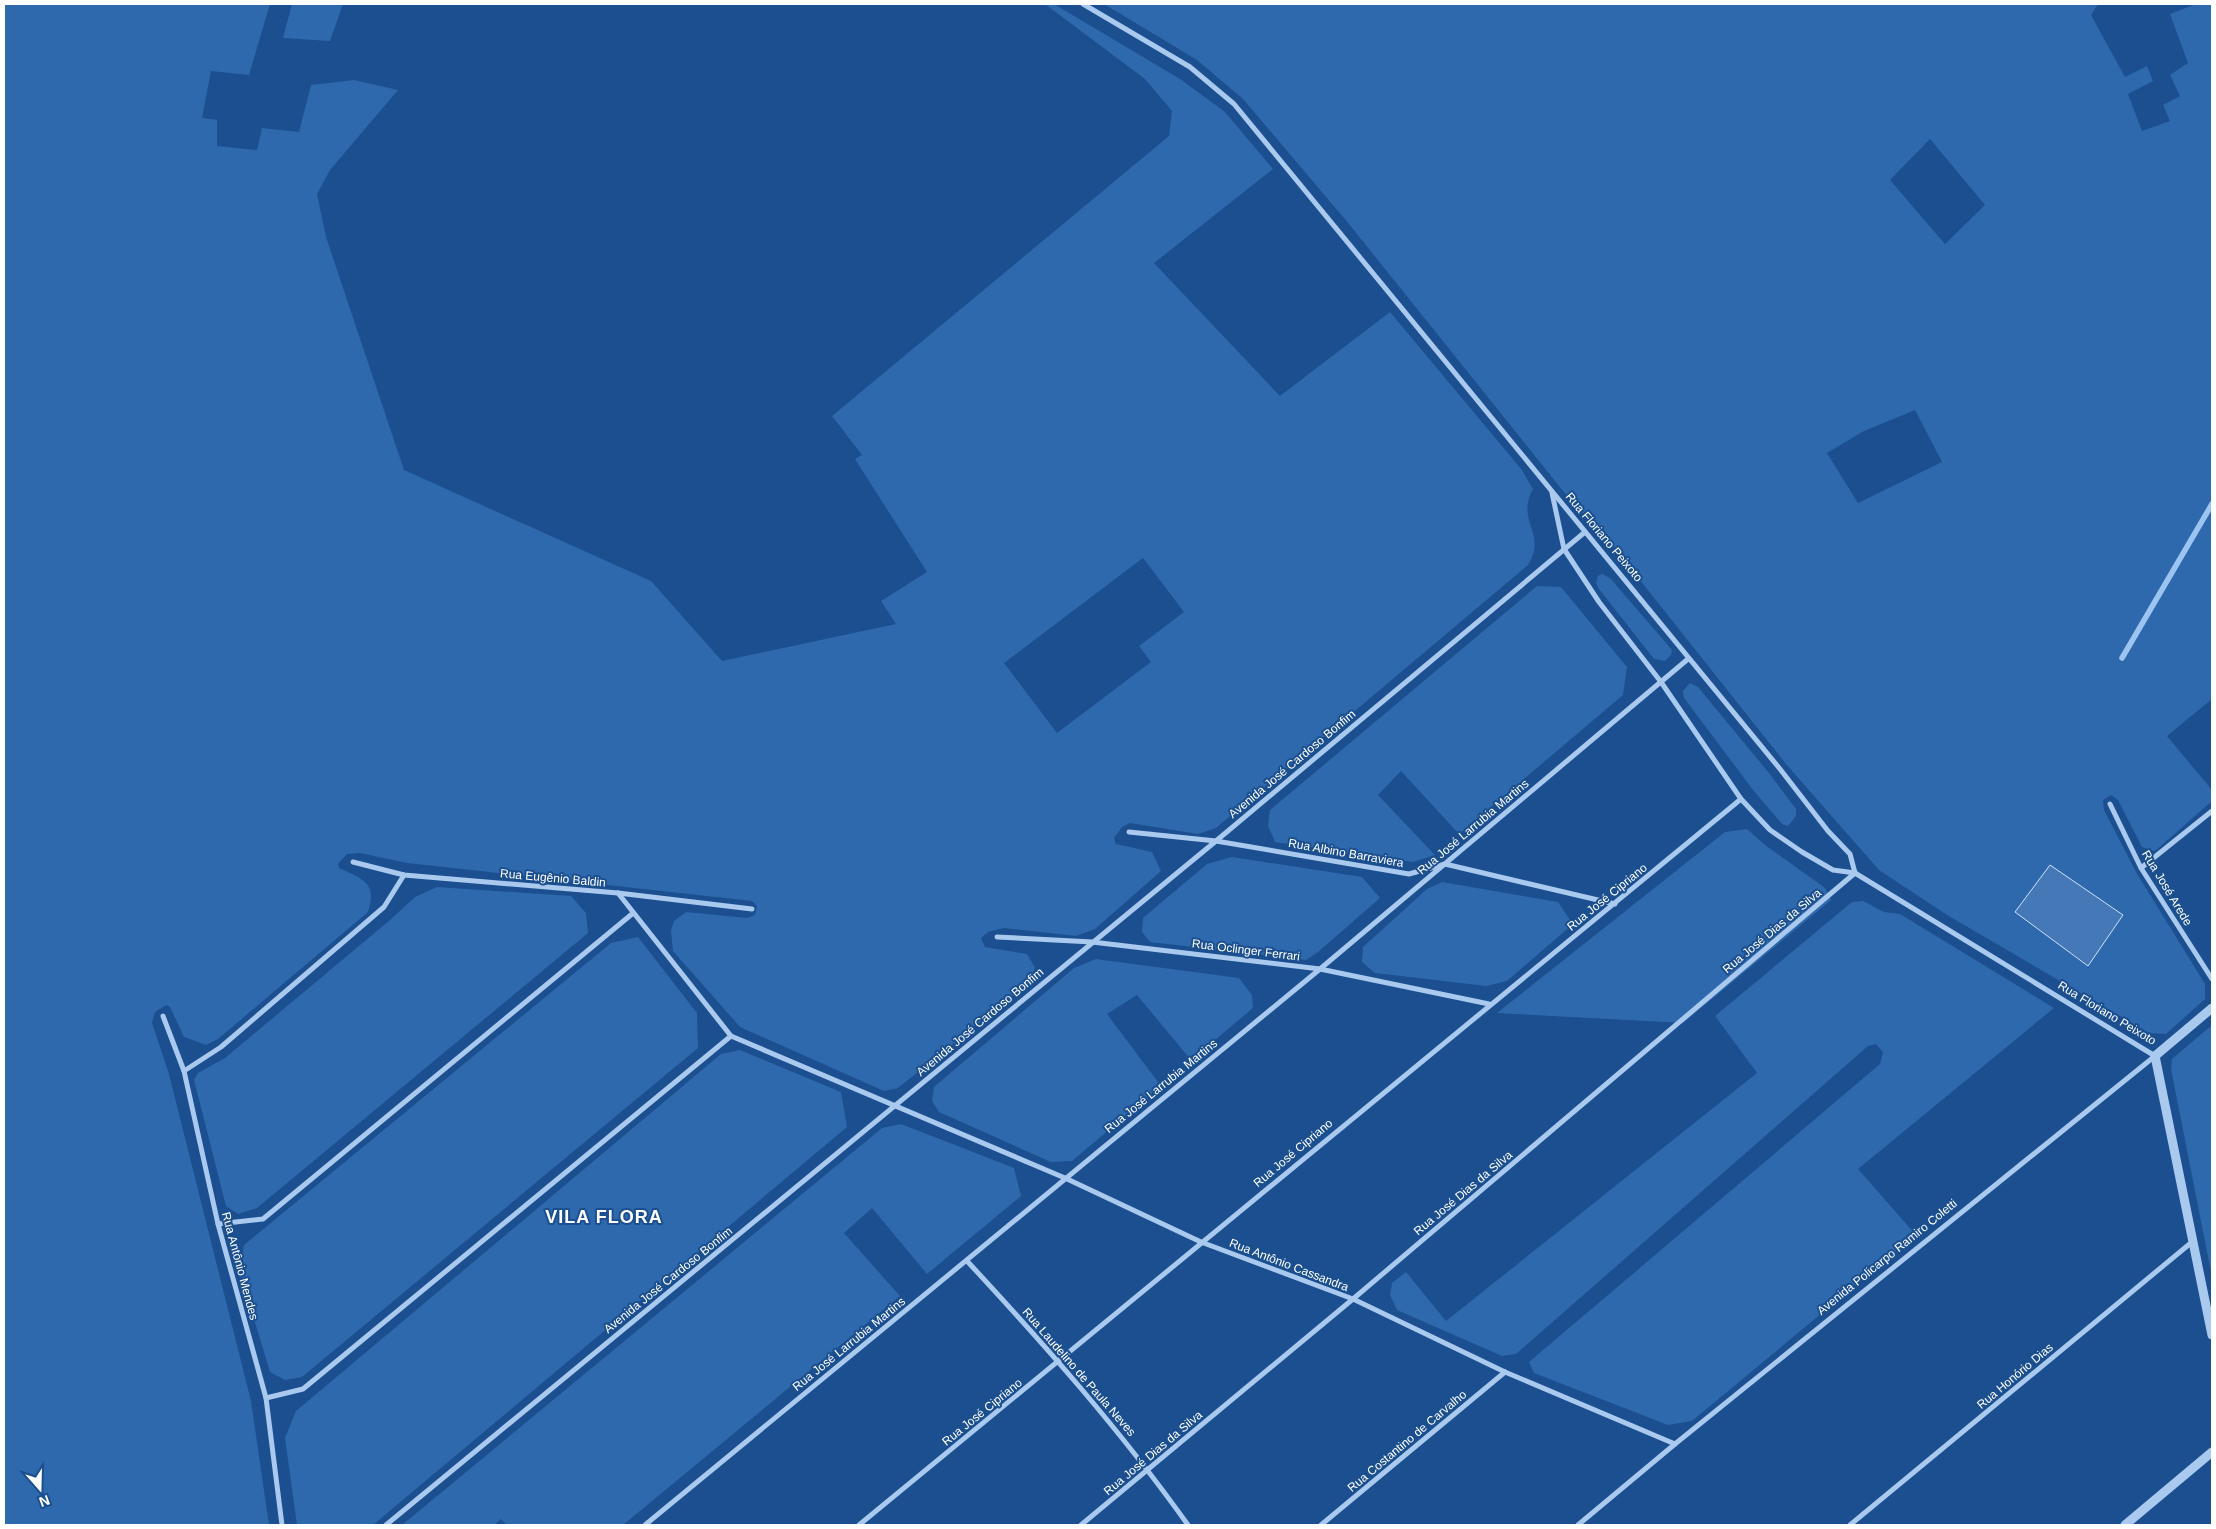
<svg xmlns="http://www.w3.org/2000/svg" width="2216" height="1529" font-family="Helvetica,sans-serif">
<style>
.green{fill:#2e69ad;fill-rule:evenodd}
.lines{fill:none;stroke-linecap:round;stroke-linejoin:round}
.stream{stroke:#9cc4f0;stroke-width:5.5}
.building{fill:#4478b7;stroke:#cfe3fa}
.minor{stroke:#a9c9ee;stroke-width:5}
.tertiary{stroke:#a9c9ee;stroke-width:9}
.labels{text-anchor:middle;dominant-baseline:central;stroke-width:4;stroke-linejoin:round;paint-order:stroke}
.street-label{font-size:12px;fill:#fff;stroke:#1b4f8f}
.district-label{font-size:18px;font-weight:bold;letter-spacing:1px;fill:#fff;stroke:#1b4f8f}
</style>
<rect width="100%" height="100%" fill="#1b4f8f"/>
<!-- green -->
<g class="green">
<path d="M4 4H270L249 75 211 71 202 118 217 120V146L257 150 262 128 299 132 311 85 354 80 398 90 330 170 317 194 326 237 404 470 651 581 722 661 896 624 881 601 927 572 855 459 862 455 832 416 1169 136 1172 111 1145 79 1045 4H1054L1180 79 1225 112 1273 169 1154 263 1280 396 1390 312 1522 470 1533 489C1515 522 1548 533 1528 565L1216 828 1198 834 1130 823 1122 827 1114 838 1116 844 1152 852 1161 871 1095 929 1076 936 1004 928 988 932 981 938 985 947 1027 954 1035 968 1029 983 898 1088 884 1091 740 1027 673 951 671 931 674 921 686 912 747 918 755 915 757 906 752 901 407 863 360 853 347 854 338 864 339 868C362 879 378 882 368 912L218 1039 206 1045 184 1037 170 1007 166 1005 155 1012 152 1023 169 1074 251 1401 269 1525H4ZM1143 558 1184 612 1139 646 1151 662 1057 733 1004 663Z"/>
<path d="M292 4H343L330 41 283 38Z"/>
<path d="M1104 4H2098L2091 15 2125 77 2147 66 2153 81 2128 94 2142 131 2170 121 2163 105 2180 96 2170 75 2188 63 2170 14 2196 4H2212V699L2167 736 2212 790V801L2155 851 2142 847 2118 800 2111 795 2103 800 2104 810 2136 872 2205 984V999L2166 1034 2149 1033 1947 915 1879 870 1786 764 1628 565 1559 486 1349 224 1243 99 1197 60ZM1930 139 1985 205 1945 244 1890 180ZM1915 410 1942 462 1858 503 1827 453 1864 431ZM2050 865 2123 915 2088 965Z"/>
<path d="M1602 574 1610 578 1672 650 1671 655 1665 661 1654 659 1599 589 1596 583 1598 576Z"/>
<path d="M1537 586 1561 587 1627 667 1623 695 1459 834 1401 771 1378 795 1435 855 1413 862 1275 842 1268 826 1270 810Z"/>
<path d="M1690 683 1698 687 1769 773 1796 809V816L1788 826 1782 824 1753 790 1684 698 1683 691Z"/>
<path d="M1747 829 1765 845 1825 888 1831 900 1683 1023 1497 1013 1725 832Z"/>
<path d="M1232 857 1362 877 1380 898 1318 952 1306 960 1150 942 1142 932 1143 918 1207 864Z"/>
<path d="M1442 882 1558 902 1573 924 1507 981 1486 986 1375 973 1362 962 1363 947 1427 889Z"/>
<path d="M437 887 571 896 586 913 588 933 257 1208 238 1214 226 1206 194 1080 198 1073 225 1058 390 920 415 897Z"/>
<path d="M1863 901 1884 912 1900 914 2054 1008 1858 1169 1916 1235 1692 1421 1668 1425 1534 1373 1529 1362 1880 1064 1883 1052 1876 1044 1868 1046 1516 1354 1502 1356 1397 1310 1390 1295 1392 1283 1406 1272 1446 1321 1757 1073 1715 1016 1852 902Z"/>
<path d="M638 937 697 1013 698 1048 302 1377 285 1380 270 1372 240 1272 244 1245 611 943Z"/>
<path d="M1096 959 1239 978 1252 995 1253 1008 1191 1060 1137 995 1107 1014 1161 1086 1072 1161 1051 1162 939 1112 932 1101 934 1087 1074 968Z"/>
<path d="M2212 1025V1277L2171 1069 2172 1059Z"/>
<path d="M740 1050 841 1092 847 1127 373 1525H297L285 1438 296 1411 721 1054Z"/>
<path d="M901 1124 1014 1168 1021 1196 927 1274 872 1208 844 1233 900 1296 623 1525H507L501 1519 494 1525H402L882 1128Z"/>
</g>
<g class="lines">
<!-- stream -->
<path class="stream" d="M2122 658 2212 504"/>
</g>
<!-- building -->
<path class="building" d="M2050 865 2123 915 2088 966 2015 912Z"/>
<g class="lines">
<!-- minor -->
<g class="minor">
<path d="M1083 4 1190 67 1234 104 1780 769 1828 831 1850 854 1855 873"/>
<path d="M1552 493 1564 549 1599 602 1661 682 1741 799 1770 830 1802 852 1833 870 1855 873 2155 1056 1675 1444 1578 1525"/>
<path d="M2110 804 2141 868 2212 979"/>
<path d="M1129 832 1216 841 1409 874 1445 864 1615 904"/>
<path d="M353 862 404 875 618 893 752 909"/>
<path d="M2141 868 2212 811"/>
<path d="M618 893 731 1036 1065 1178 1201 1242 1353 1299 1505 1372 1675 1444"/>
<path d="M997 937 1092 942 1320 969 1489 1004"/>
<path d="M163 1016 184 1071 218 1224 266 1398 282 1525"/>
<path d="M184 1071 221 1047 384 907 404 875"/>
<path d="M218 1224 263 1219 632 914"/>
<path d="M967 1261C1045 1345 1121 1431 1188 1525"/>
<path d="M266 1398 303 1389 731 1036"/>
<path d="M386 1525 1216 841 1585 532"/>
<path d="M645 1525 1320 969 1688 659"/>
<path d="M859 1525 1741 799"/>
<path d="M1081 1525 1353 1299 1855 873"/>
<path d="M1321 1525 1505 1372"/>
<path d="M1850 1525 2192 1242"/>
</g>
<!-- tertiary -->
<g class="tertiary">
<path d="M2212 1008 2155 1056 2212 1335"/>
<path d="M2125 1525 2212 1452"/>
</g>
</g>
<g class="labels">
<!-- street labels -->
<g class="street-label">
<text transform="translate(1604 537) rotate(50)">Rua Floriano Peixoto</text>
<text transform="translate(1292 764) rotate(-40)">Avenida José Cardoso Bonfim</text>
<text transform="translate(1473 827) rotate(-40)">Rua José Larrubia Martins</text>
<text transform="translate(1346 853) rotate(10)">Rua Albino Barraviera</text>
<text transform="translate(553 878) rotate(5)">Rua Eugênio Baldin</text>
<text transform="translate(2167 888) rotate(59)">Rua José Arede</text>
<text transform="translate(1607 897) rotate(-39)">Rua José Cipriano</text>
<text transform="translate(1772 931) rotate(-40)">Rua José Dias da Silva</text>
<text transform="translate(1246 950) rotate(7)">Rua Oclinger Ferrari</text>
<text transform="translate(2107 1013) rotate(31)">Rua Floriano Peixoto</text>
<text transform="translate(980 1022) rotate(-40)">Avenida José Cardoso Bonfim</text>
<text transform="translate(1161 1086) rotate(-39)">Rua José Larrubia Martins</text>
<text transform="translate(1293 1153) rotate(-40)">Rua José Cipriano</text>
<text transform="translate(1463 1193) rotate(-40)">Rua José Dias da Silva</text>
<text transform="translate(1887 1257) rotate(-39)">Avenida Policarpo Ramiro Coletti</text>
<text transform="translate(1289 1265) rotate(21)">Rua Antônio Cassandra</text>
<text transform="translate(240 1266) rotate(75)">Rua Antônio Mendes</text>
<text transform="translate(668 1280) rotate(-39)">Avenida José Cardoso Bonfim</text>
<text transform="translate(849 1344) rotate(-39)">Rua José Larrubia Martins</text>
<text transform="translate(1079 1372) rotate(49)">Rua Laudelino de Paula Neves</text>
<text transform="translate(2015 1376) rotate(-40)">Rua Honório Dias</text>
<text transform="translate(982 1412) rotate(-39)">Rua José Cipriano</text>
<text transform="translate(1407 1441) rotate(-40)">Rua Costantino de Carvalho</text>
<text transform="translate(1153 1453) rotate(-40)">Rua José Dias da Silva</text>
</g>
<!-- district labels -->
<g class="district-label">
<text x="604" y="1217">VILA FLORA</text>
</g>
</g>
<!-- border -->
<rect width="2216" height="1529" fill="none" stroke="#ffffff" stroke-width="10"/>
<!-- north arrow -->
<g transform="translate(40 1489) rotate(160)" stroke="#1b4f8f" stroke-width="4" paint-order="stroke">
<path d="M0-4L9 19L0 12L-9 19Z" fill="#ffffff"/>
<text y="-8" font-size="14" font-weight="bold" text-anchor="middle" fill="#ffffff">N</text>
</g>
</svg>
